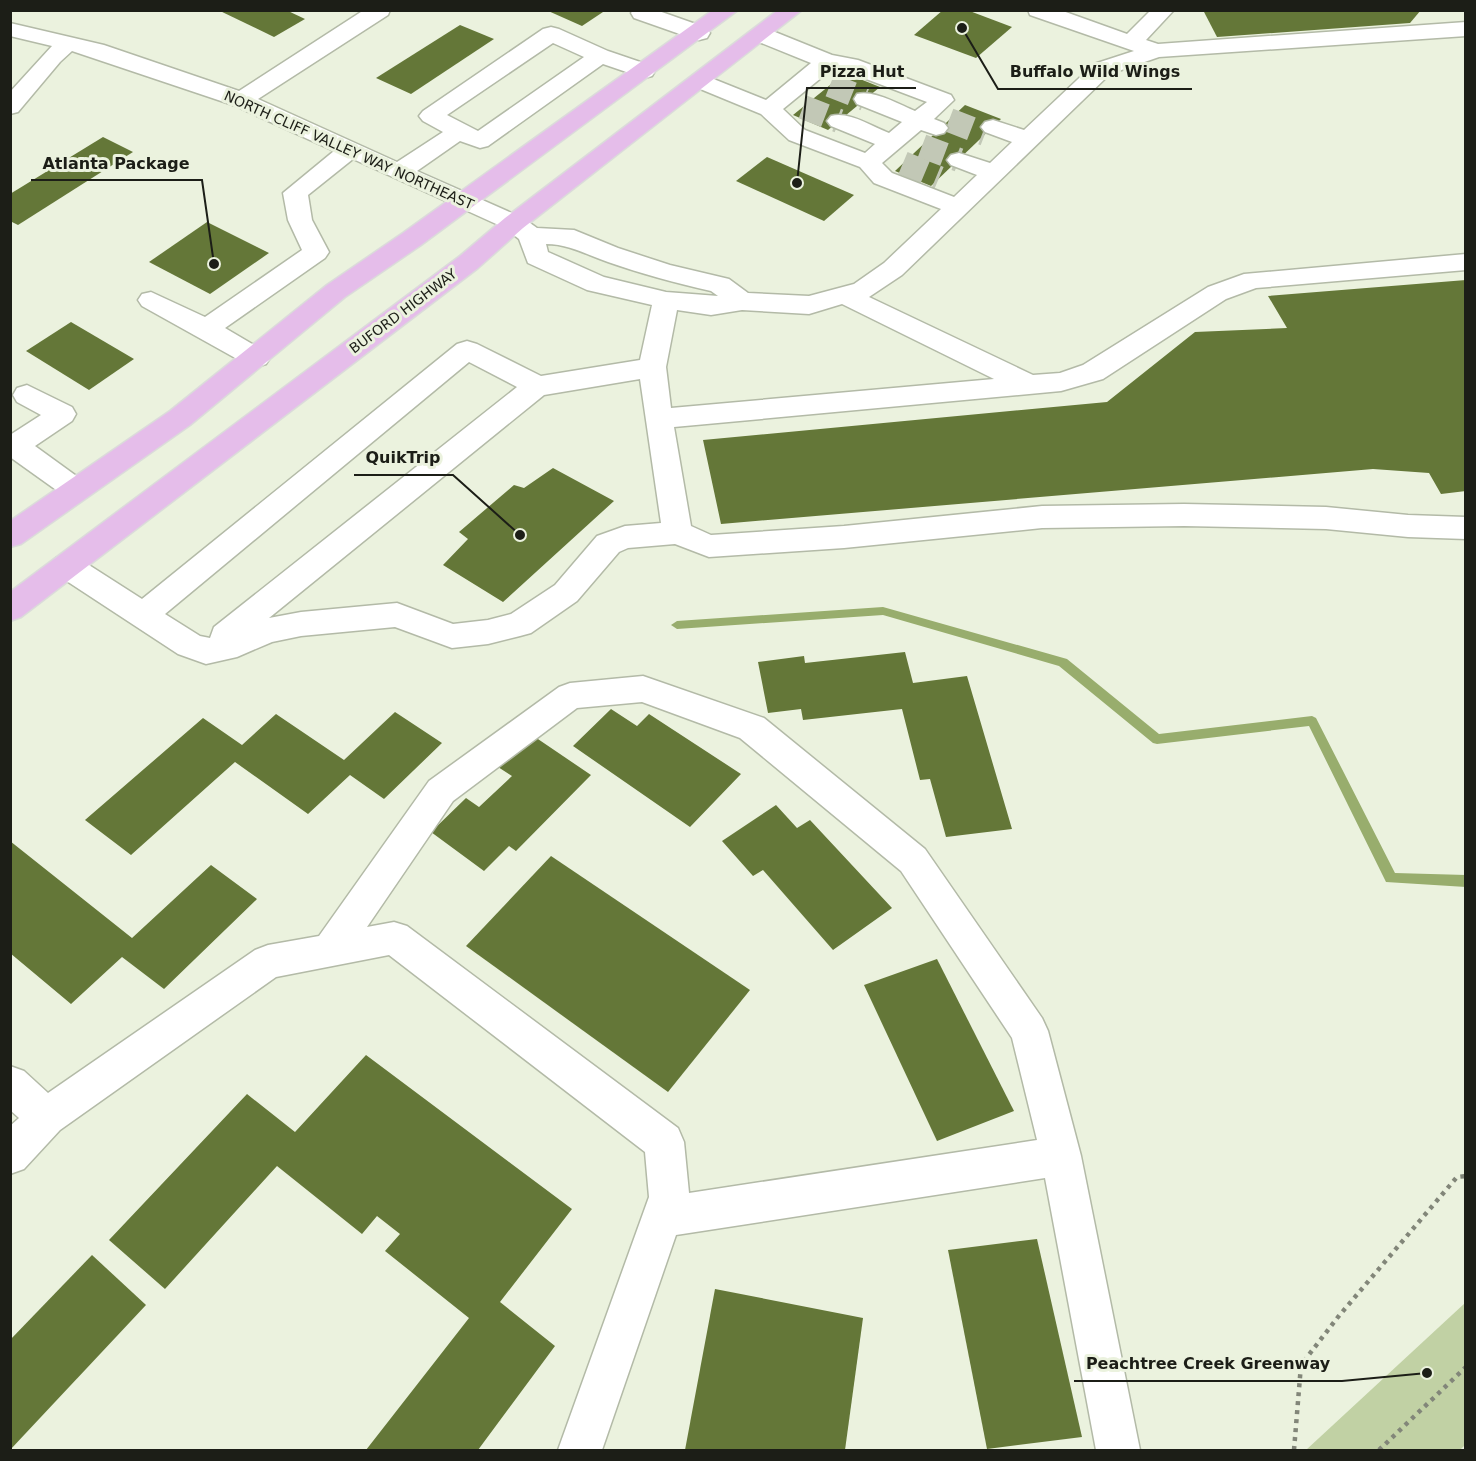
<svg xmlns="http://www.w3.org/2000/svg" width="1476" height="1461" font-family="'DejaVu Sans',sans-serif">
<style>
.green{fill:#c1d1a4}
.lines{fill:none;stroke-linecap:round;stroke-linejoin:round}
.stream{fill:#98ad6d;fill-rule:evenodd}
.building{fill:#647738}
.minor-tunnel{stroke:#c2c8b6;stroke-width:24;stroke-dasharray:24 12;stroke-linecap:butt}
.minor-casing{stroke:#b3baa7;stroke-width:3}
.major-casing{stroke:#dbdbda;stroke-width:3}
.path{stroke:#828679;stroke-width:4.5;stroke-dasharray:4 5;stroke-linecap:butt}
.minor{fill:#fff;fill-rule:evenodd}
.major{fill:#e5bdea;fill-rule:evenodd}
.labels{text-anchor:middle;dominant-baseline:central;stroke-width:6;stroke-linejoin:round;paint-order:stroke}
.far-street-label{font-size:14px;fill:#1c1e17;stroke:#ebf2de}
.leader{fill:none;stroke:#1c1e17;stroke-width:2}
.callout-dot{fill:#1c1e17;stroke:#ebf2de;stroke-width:2}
.callout-label{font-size:16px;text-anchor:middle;font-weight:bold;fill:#1c1e17;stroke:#ebf2de;stroke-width:6;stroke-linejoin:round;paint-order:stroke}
</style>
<rect width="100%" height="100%" fill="#ebf2de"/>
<!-- green -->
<path class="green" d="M1465 1303 1466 1444 1460 1450H1306Z"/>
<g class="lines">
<!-- stream -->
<path class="stream" d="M883 607 1067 659 1159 734 1312 716 1316 718 1395 873 1466 875V887L1386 882 1309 726 1157 744 1153 743 1059 666 883 615 677 629 671 625 677 621Z"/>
</g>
<!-- building -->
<g class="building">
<path d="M218 10H286L305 19 274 37Z"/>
<path d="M546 10H606L582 26Z"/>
<path d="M943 10H967L1012 27 976 58 914 35Z"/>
<path d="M1203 10H1421L1410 23 1217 37Z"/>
<path d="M460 25 494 39 411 94 376 78Z"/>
<path d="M845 73 880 87 828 130 793 115Z"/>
<path d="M965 105 1001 119 931 186 895 171Z"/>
<path d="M103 137 133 152 18 225 10 221V194Z"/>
<path d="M767 157 854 195 824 221 736 181Z"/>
<path d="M207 222 269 253 210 294 149 262Z"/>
<path d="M1466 280V491L1441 494 1429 473 1373 469 721 524 703 440 1107 402 1195 332 1287 328 1268 296Z"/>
<path d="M71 322 134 359 89 390 26 351Z"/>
<path d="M553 468 614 501 503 602 443 565 468 539 459 532 514 485 524 488Z"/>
<path d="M905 652 913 683 967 676 1012 829 946 837 930 779 920 780 902 709 803 720 801 709 768 713 758 662 804 656 805 663Z"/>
<path d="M611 709 637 726 649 714 741 774 690 827 573 746Z"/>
<path d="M395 712 442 743 384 799 350 775 308 814 235 762 131 855 85 820 203 718 242 745 276 714 344 760Z"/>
<path d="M532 735 591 775 516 851 509 846 484 871 431 832 466 798 479 807 512 776 498 767Z"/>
<path d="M776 805 797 828 810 820 892 908 833 950 763 870 753 876 722 841Z"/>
<path d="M10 841 132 938 211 865 257 899 164 989 122 957 71 1004 10 953Z"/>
<path d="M551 856 750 990 668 1092 466 946Z"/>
<path d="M937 959 1014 1111 937 1141 864 985Z"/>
<path d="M366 1055 572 1209 500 1302 555 1346 478 1450H366L469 1318 385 1251 400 1234 377 1216 362 1234 277 1166 165 1289 109 1240 247 1094 295 1132Z"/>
<path d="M1037 1239 1082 1437 987 1449 948 1250Z"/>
<path d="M92 1255 146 1305 10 1450V1340Z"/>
<path d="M715 1289 863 1318 845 1450H685Z"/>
</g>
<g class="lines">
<!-- minor-tunnel -->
<g class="minor-tunnel">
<path d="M830 85 865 99"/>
<path d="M803 107 839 121"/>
<path d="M949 120 985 134"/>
<path d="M922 146 959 160"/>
<path d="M903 163 939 178"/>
</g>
<defs>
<g id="minor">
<path d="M364 10H390L388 15 258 99 397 162 443 132 423 121 419 116 423 111 543 29 551 27 559 29 608 51 652 66 655 71 652 76 644 78 603 64 488 146 480 148 460 141 417 171 523 218 537 228 574 230 618 248 670 265 729 279 748 293 809 296 854 284 884 263 941 209 874 183 860 167 789 140 761 114 693 86 690 81 693 76 701 74 766 100 811 63 754 40 751 35 754 30 762 28 770 30 832 55 858 60 951 95 954 100 934 119 944 123 948 128 944 133 936 135 921 130 882 163 892 173 954 197 977 175 951 165 947 160 951 155 959 153 990 163 1012 142 985 132 981 127 985 122 993 120 1024 130 1094 64 1134 51 1030 15 1028 10H1060L1127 34 1151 10H1174L1146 40 1158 44 1466 22V36L1159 57 1110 74 902 275 869 297 1033 375 1060 373 1083 365 1208 287 1244 274 1466 254V270L1256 288 1226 299 1103 379 1061 391 674 427 691 526 711 535 844 526 1042 506 1184 504 1326 507 1408 515 1466 517V539L1408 537 1326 529 1184 526 1042 528 844 548 709 557 675 544 628 548 619 552 577 601 531 633 520 636 488 644 452 648 395 627 301 636 272 642 237 657 206 664 178 654 56 574 52 566 56 558 67 555 78 558 142 599 457 344 467 341 477 344 541 376 640 360 652 305 587 290 528 263 519 239 505 228 353 159 308 195 312 220 329 252 325 258 225 328 266 352 270 358 266 364 256 367 246 364 142 306 138 300 142 294 151 292 205 317 302 250 288 220 283 193 334 151 233 105 72 51 60 62 18 112 10 114V92L52 46 10 36V23L104 45 239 91ZM553 43 584 57 478 131 447 115ZM832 69 845 71 927 102 915 111C898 104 875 90 857 94L854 99 857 104 902 122 889 133C871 126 849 111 831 116L827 121 831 126 875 144 865 153 805 130 783 109ZM546 244C569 244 587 255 608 262 642 274 676 283 711 291L718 296 666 292 604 277 548 252ZM842 304 994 379 671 408 666 367 677 310 711 315 742 310 809 314ZM469 362 517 387 214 627 210 638 200 636 165 614ZM640 379 661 523 625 526 597 536 555 585 511 614 488 620 453 624 397 603 301 612 269 618 544 395Z"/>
<path d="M633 10H656L707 28 710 33 707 38 699 40 691 38 634 18 631 13Z"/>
<path d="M27 385 72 407 76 414 72 421 35 446 86 483 91 490 86 497 76 501 66 497 10 457V435L41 415 17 402 13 395 17 388Z"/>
<path d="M643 676 764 718 925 849 1042 1018 1048 1031 1081 1156 1140 1450H1096L1045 1178 676 1235 602 1450H558L649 1197 645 1152 389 955 276 977 60 1130 24 1169 10 1174V1126L19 1118 10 1110V1066L24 1071 48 1093 255 950 268 945 319 936 429 781 559 687 570 683ZM642 702 740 738 901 871 1012 1038 1037 1140 689 1193 684 1142 678 1128 407 926 394 922 367 927 453 801 577 708Z"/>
</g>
<g id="major">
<path d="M713 10H738L421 245 345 297 190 425 21 544 10 547V521L170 411 327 285 403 233Z"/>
<path d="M778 10H802L523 228 478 268 21 617 10 621V592L460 256 505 218Z"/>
</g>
</defs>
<!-- minor casing -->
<use href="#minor" class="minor-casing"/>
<!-- major casing -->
<use href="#major" class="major-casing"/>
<!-- path -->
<g class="path">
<path d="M1294 1450 1301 1365 1338 1317 1457 1177 1466 1176"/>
<path d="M1379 1450 1466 1367"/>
</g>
<!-- minor -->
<use href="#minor" class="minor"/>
<!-- major -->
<use href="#major" class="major"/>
</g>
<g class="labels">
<!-- far-street labels -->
<g class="far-street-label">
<text transform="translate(349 150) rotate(24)">NORTH CLIFF VALLEY WAY NORTHEAST</text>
<text transform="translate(403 311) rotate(-37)">BUFORD HIGHWAY</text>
</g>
</g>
<!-- callouts -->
<path class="leader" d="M797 183L807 88H916M962 28L998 89H1192M214 264L202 180H31M520 535L453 475H354M1427 1373L1342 1381H1074"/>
<g class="callout-dot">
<circle cx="797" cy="183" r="6"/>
<circle cx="962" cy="28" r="6"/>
<circle cx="214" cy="264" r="6"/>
<circle cx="520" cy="535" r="6"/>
<circle cx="1427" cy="1373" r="6"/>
</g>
<g class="callout-label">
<text x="862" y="77">Pizza Hut</text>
<text x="1095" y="77">Buffalo Wild Wings</text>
<text x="116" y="169">Atlanta Package</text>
<text x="403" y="463">QuikTrip</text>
<text x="1208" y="1369">Peachtree Creek Greenway</text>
</g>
<!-- border -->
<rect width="1476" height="1461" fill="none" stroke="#1c1e17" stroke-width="24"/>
</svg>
